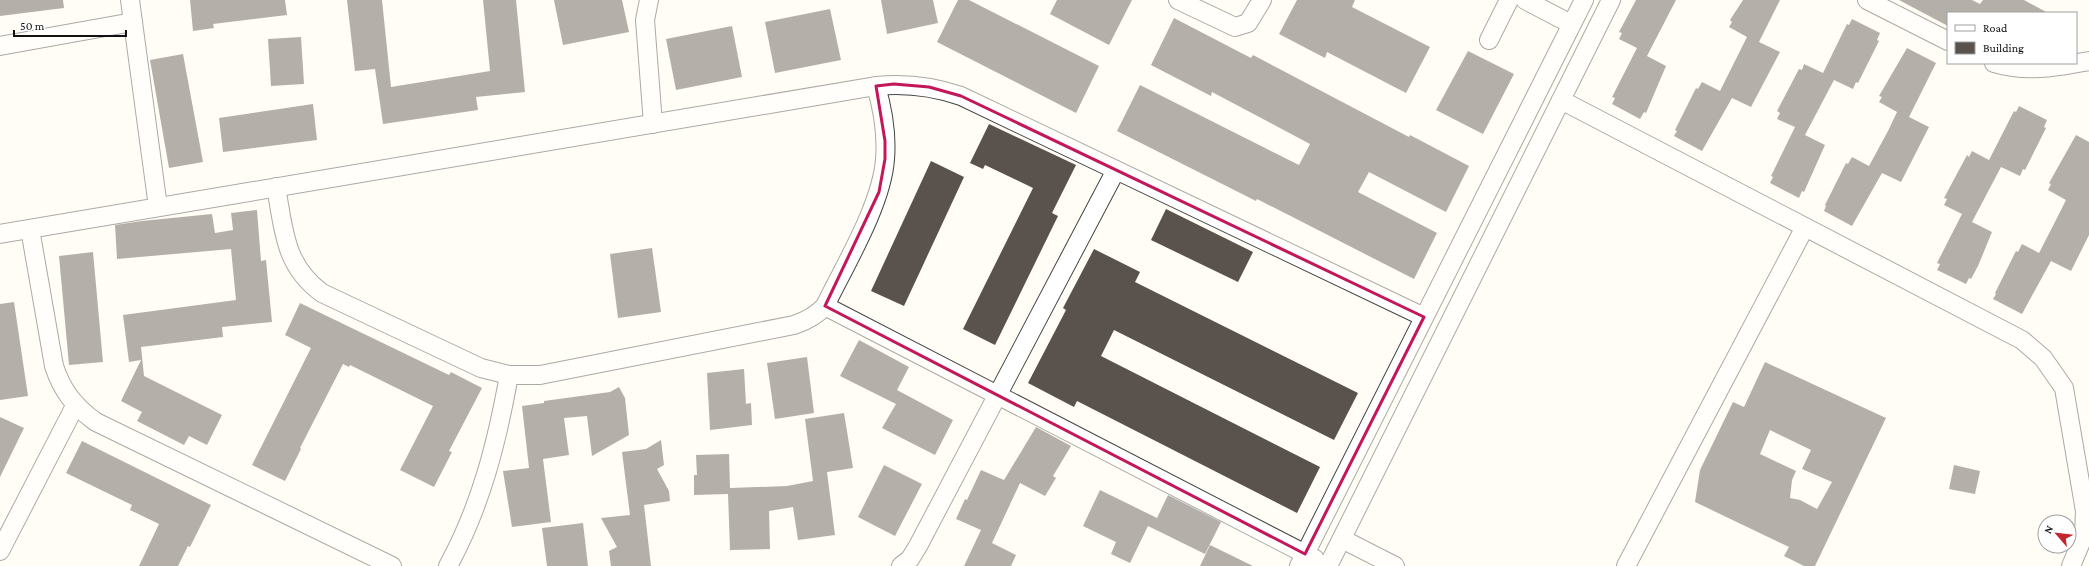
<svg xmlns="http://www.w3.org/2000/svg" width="2089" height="566" font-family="'Crimson Pro',serif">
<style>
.building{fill:#5a524d;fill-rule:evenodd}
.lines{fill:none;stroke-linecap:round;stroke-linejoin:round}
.minor-casing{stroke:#444;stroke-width:20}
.minor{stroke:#fff;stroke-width:18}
.marked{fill:none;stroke:#c2185b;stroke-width:3;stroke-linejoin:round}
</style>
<rect width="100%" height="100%" fill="#fffdf5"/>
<!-- building -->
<g class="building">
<path d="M0 0H63L64 8 0 16Z"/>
<path d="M190 0H285L287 15 213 24 214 28 193 31Z"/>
<path d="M347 0H382L391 87 490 71 483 0H516L525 92 476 97 478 110 383 124 375 69 355 71Z"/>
<path d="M554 0H622L629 32 563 45Z"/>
<path d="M881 0H933L938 23 887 34Z"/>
<path d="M958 0H969L1099 66 1076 113 937 42Z"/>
<path d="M1057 0H1132L1109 45 1050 14Z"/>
<path d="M1297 0H1355L1352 7 1430 47 1406 93 1327 52 1325 58 1279 34Z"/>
<path d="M1636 0H1676L1647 56 1666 66 1646 113 1644 112 1640 119 1612 104 1615 98 1612 97 1637 48 1619 39 1622 33 1619 32Z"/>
<path d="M1743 0H1780L1759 42 1780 52 1751 107 1732 98 1702 151 1674 136 1677 131 1675 130 1696 88 1698 89 1702 82 1720 91 1747 37 1729 27 1732 22 1730 20Z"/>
<path d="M1899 0H1972L1980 4 1983 0H2024L2048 13H1948V26Z"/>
<path d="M830 9 841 60 775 73 765 22Z"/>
<path d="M1174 18 1251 58 1253 55 1409 137 1410 135 1469 166 1446 212 1369 172 1358 192 1437 233 1414 279 1257 199 1256 201 1117 131 1140 85 1299 165 1310 144 1212 92 1211 96 1151 65Z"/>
<path d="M1852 19 1880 33 1877 40 1879 41 1858 83 1856 82 1853 89 1834 80 1805 135 1825 145 1804 192 1802 191 1799 198 1770 183 1773 177 1771 176 1795 127 1777 119 1780 113 1777 111 1799 69 1802 70 1804 64 1823 73 1847 24 1849 25Z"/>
<path d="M732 26 742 77 676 90 666 39Z"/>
<path d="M301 37 304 84 271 86 268 39Z"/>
<path d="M1907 48 1936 63 1909 117 1929 127 1901 182 1882 173 1852 226 1824 211 1826 206 1825 205 1846 163 1848 164 1852 157 1869 166 1888 131 1897 112 1879 102 1882 97 1879 96Z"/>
<path d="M1468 51 1514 74 1483 134 1436 110Z"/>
<path d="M183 54 203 162 169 168 150 60Z"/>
<path d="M313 104 317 140 223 152 219 118Z"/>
<path d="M2019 106 2047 120 2044 127 2046 128 2025 170 2023 169 2020 176 2001 167 1972 222 1992 232 1978 266 1971 279 1969 278 1966 284 1937 270 1940 264 1937 263 1962 214 1944 205 1947 199 1944 198 1967 155 1969 157 1972 151 1989 160 2014 111 2016 112Z"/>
<path d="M989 124 1076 165 1052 213 1058 216 995 345 963 329 1033 188 985 165 983 169 970 163Z"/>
<path d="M2076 135 2089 142V235L2071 271 2051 261 2022 314 1993 299 1996 294 1995 293 2016 251 2018 252 2022 244 2039 253 2057 218 2066 200 2048 190 2051 184 2049 183Z"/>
<path d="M931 161 964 177 904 306 871 291Z"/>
<path d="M1166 209 1253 252 1238 282 1151 240Z"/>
<path d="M257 210 261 261 266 260 272 322 222 327 223 337 141 347 144 376 222 415 207 445 189 436 184 445 137 421 142 412 121 401 141 360 129 362 123 315 236 300 231 249 117 259 115 225 142 221 212 214 215 233 233 230 231 213Z"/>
<path d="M652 248 661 312 618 318 610 254Z"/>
<path d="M1094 249 1140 272 1135 282 1358 393 1334 440 1114 330 1101 356 1320 467 1297 513 1077 401 1074 407 1028 383 1066 310 1063 308Z"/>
<path d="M93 252 103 362 69 365 59 256Z"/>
<path d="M14 302 28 396 0 400V304Z"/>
<path d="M300 303 449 375 451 372 482 388 449 451 452 452 434 487 400 470 433 406 350 365 349 367 343 364 300 448 301 449 285 481 252 465 311 348 285 335Z"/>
<path d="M859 340 909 367 897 390 953 420 935 455 882 428 896 404 840 376Z"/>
<path d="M807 357 814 413 775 419 767 363Z"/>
<path d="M1765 362 1886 418 1815 566H1804L1784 556 1789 547 1695 502 1700 470 1733 402 1744 407ZM1770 430 1811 450 1802 469 1832 482 1817 509 1800 500 1790 498 1792 480 1796 471 1760 454Z"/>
<path d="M744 369 746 404 751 403 752 425 710 430 707 373Z"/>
<path d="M619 387 625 398 629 435 592 456 587 416 564 418 569 455 543 459 551 522 512 527 503 471 529 468 522 406 544 403V401L610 392Z"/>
<path d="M844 413 853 468 827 472 835 535 798 540 793 507 769 511 770 549 730 550 728 494 694 495V475H697L696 455 729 454 730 488 787 486 813 481 805 419Z"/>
<path d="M0 417 24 428 0 477Z"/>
<path d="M1036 427 1071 446 1053 476 1056 478 1045 496 1020 483 992 543 1016 555 1011 566H964L981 530 956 519 965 499 967 500 981 470 1004 480Z"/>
<path d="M661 440 664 465 657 469 669 491 670 501 644 505 651 566H611L609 551 617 547 601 518 630 515 622 452 646 449Z"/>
<path d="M82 441 211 505 190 547 188 546 178 566H139L159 524 130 510 132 505 66 473Z"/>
<path d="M884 465 922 484 895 536 858 517Z"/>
<path d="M1954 465 1980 471 1975 494 1949 489Z"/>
<path d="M1100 490 1157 518 1168 495 1221 522 1205 554 1148 526 1130 563 1111 554 1116 542 1083 526Z"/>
<path d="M583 523 588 566H547L542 528Z"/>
<path d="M1210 545 1253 566H1200Z"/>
</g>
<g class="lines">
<defs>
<g id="minor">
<path d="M130 0 158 207"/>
<path d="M649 0 645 20 653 124"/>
<path d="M1178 0 1235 27 1248 23 1262 0"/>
<path d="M1525 0 1571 24"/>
<path d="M1867 0 1948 41"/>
<path d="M1489 40 1509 0"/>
<path d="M0 46 133 22"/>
<path d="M1994 63C2026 73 2056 67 2089 61"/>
<path d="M1561 100 2022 340 2043 358 2064 388 2085 511 2084 535 2071 566"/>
<path d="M276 187C284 230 284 265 322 293L481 368 509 375H540L794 325C806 321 816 316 825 306 845 265 882 204 885 159 887 135 883 110 876 86"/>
<path d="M30 229 54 366C62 391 75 407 96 422L392 566"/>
<path d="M0 234 876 86C906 83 932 86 961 96L1424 317"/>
<path d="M825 306 1315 559"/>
<path d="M1342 539 1395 566"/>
<path d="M0 551 75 406"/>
<path d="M448 566C481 506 497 442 509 375"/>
<path d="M901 566 910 559 918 546 1116 170"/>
<path d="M1299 566 1584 0"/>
<path d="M1328 566 1611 0"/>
<path d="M1626 566 1805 227"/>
</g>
</defs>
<!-- minor casing -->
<use href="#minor" class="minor-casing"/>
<!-- minor -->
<use href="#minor" class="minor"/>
</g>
<!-- marked area -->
<path d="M0 0H2089V566H0ZM894 84 929 87 961 96 1424 317 1305 554 825 306 879 192 885 159V141L876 86Z" fill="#fffdf5" fill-opacity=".55" fill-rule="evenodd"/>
<path class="marked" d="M894 84 929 87 961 96 1424 317 1305 554 825 306 879 192 885 159V141L876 86Z"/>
<!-- legend -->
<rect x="1947" y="12" width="130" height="52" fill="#ffffff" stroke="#a0a0a0"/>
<rect x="1955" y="25" width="20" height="6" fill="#ffffff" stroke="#a0a0a0"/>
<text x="1983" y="32" font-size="12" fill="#111111">Road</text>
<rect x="1955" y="42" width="20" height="12" fill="#5a524d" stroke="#a0a0a0"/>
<text x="1983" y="52" font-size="12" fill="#111111">Building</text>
<!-- north arrow -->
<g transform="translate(2057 534) rotate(298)"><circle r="19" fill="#ffffff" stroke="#a0a0a0"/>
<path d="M0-3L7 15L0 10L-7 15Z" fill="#c4262e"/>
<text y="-6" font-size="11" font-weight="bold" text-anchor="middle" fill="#111111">N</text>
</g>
<!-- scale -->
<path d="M14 30v6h112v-6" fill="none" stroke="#111111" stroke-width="2"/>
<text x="20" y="30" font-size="12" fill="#111111" stroke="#ffffff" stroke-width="3" paint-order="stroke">50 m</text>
</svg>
